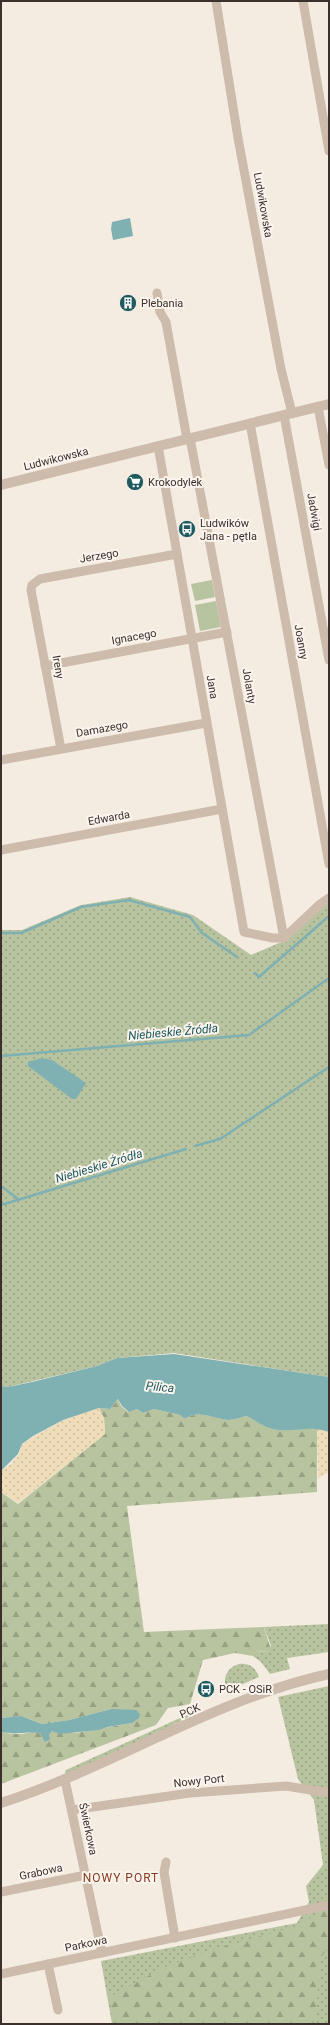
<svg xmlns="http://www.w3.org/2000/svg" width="330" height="2025" font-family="Roboto,sans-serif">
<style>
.grass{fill:url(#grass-dots)}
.forest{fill:url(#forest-firs)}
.sand{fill:url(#sand-dots)}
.green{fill:#b8c4a0}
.water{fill:#7fb0b2}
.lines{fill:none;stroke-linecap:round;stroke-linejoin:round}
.stream{stroke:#7fb0b2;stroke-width:2.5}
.minor{stroke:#cdbbac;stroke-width:9}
.tertiary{stroke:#cdbbac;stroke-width:10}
.labels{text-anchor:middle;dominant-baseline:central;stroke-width:4;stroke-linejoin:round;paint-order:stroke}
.street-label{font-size:11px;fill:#3b302b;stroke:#fbf5ee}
.poi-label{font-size:11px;fill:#3b302b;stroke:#fbf5ee;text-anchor:start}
.water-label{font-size:12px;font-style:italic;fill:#1f5a5e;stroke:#fbf5ee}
.neighbourhood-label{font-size:12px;letter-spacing:1px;fill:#8c3b22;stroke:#fbf5ee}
</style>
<defs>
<pattern id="grass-dots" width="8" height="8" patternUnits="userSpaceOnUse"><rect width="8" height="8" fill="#b8c4a0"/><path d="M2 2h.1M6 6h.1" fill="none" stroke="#97a083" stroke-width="1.8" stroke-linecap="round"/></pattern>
<pattern id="forest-firs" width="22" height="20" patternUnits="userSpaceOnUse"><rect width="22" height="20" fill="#b8c4a0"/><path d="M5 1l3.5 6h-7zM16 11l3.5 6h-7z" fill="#97a083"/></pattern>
<pattern id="sand-dots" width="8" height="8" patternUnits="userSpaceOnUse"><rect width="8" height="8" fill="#efdcb8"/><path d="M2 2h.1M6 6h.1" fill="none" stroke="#cebd9e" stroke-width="1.8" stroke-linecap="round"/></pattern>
</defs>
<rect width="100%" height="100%" fill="#f4ebe1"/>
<!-- grass -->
<g class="grass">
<path d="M130 897 193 915 251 955 286 940 329 900V1377L174 1353 117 1358 97 1366 8 1387 1 1386V930H22L81 905Z"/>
<path d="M329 1624V1652L287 1658 290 1669 270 1674 261 1662 253 1656 256 1651 267 1652 271 1646 264 1627Z"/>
<path d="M239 1664C249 1663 256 1668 259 1677L227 1691C222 1679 226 1668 239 1664Z"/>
<path d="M329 1686V2024H112L101 1961 297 1923 309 1902 306 1886 323 1865 314 1800 298 1779 278 1697Z"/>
<path d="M191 1713 187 1718 174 1724V1726L66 1775 65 1773 66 1770Z"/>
</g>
<!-- forest -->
<g class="forest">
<path d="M118 1399 121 1406 128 1412 137 1409 143 1413 154 1409 180 1415 185 1419C198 1409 214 1419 228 1420 234 1420 241 1417 247 1416 276 1434 285 1429 317 1428V1492L127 1506 144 1632 264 1627 271 1650 267 1652 257 1651 253 1656 235 1653 203 1660 190 1704 168 1708 156 1725 1 1784V1732C6 1733 12 1734 18 1734 26 1735 36 1728 43 1736L49 1735 52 1731 76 1733 132 1723 111 1709 69 1720 42 1724 21 1716 1 1718V1492L18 1504 105 1434 104 1418 99 1408 110 1409Z"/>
<path d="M329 1905V1946L321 1957 315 2020 316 2024H114L109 1997 167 1966 215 1949 300 1925Z"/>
</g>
<!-- sand -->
<g class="sand">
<path d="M99 1408 104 1418 105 1434 18 1503 1 1491V1471L11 1464 19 1454 22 1445 33 1437 64 1420Z"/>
<path d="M317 1427 329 1432V1472L318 1478Z"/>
</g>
<!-- green -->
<g class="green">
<path d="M212 580 215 597 195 601 191 584Z"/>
<path d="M216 601 221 627 200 631 195 605Z"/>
</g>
<!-- water -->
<g class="water">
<path d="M130 218 133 236 113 240 111 229 112 222Z"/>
<path d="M42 1058 52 1060 86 1083 76 1099H72L28 1066V1062Z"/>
<path d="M174 1354 329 1377V1432C309 1425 298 1432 279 1430 268 1429 257 1422 247 1416 241 1417 234 1420 228 1420 214 1419 198 1409 185 1419L180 1415 154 1409 143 1413 137 1409 129 1412 122 1406 118 1399 110 1409 99 1408 63 1420 33 1436 22 1444 18 1454 1 1471V1386L8 1387 32 1382 97 1366 117 1358Z"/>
<path d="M111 1709 136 1710 140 1714 139 1718 132 1723 108 1727 98 1730 60 1734 52 1731 49 1735 50 1739 45 1742 40 1733C27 1731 16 1735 1 1732V1718L21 1716 42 1724 69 1720Z"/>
</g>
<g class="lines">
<!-- stream -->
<g class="stream">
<path d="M1 933H21L81 907 129 900 190 917 202 933 237 957"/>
<path d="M255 973 259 977 329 916"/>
<path d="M1 1056 249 1035 329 978"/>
<path d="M195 1146 220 1139 329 1067"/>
<path d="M1 1186 18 1199"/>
<path d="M1 1205 186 1149"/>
</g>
<!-- minor -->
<g class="minor">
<path d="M216 1 238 138 281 369 292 413"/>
<path d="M303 1 329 151"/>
<path d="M157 293 160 312 166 322 187 439"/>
<path d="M318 407 329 465"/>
<path d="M284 415 329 660"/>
<path d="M250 423 329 864"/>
<path d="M190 438 284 938"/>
<path d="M158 446 244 932 273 938H284L319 905 329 898"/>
<path d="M45 666 227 632"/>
<path d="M61 749 31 590 32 585 40 579 177 554"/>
<path d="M1 760 206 723"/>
<path d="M1 850 222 809"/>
<path d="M65 1780 102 1953"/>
<path d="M72 1810 190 1793 286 1786 329 1793"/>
<path d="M166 1862 164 1872 175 1938"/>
<path d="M1 1892 86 1875"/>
<path d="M48 1964 58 2010"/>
<path d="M1 1974 329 1905"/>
</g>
<!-- tertiary -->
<g class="tertiary">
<path d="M1 485 329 404"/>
<path d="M1 1803C113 1767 214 1699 329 1674"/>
</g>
</g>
<!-- icons -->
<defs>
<symbol id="building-disc" viewBox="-11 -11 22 22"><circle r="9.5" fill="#1f5a5e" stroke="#fbf5ee"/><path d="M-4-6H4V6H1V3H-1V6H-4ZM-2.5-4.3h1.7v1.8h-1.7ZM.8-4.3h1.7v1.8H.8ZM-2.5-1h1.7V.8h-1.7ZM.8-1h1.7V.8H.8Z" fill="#fff"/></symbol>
<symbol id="supermarket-disc" viewBox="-11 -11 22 22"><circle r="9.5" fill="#1f5a5e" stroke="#fbf5ee"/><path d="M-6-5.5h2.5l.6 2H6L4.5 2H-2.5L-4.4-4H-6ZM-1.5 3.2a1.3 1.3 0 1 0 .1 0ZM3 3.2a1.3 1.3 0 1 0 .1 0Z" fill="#fff"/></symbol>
<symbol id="bus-disc" viewBox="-11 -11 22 22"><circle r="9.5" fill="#1f5a5e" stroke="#fbf5ee"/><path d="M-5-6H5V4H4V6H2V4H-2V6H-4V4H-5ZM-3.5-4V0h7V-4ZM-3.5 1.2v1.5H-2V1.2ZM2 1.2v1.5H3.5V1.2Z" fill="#fff"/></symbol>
</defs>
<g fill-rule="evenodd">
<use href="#building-disc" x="118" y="293" width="20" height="20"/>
<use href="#supermarket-disc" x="125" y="472" width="20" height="20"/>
<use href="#bus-disc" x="177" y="519" width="20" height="20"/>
<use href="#bus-disc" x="196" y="1679" width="20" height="20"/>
</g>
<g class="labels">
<!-- street labels -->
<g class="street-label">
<text transform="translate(263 205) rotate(80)">Ludwikowska</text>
<text transform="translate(56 459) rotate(-14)">Ludwikowska</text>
<text transform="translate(314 512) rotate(80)">Jadwigi</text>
<text transform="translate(99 556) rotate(-10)">Jerzego</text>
<text transform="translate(134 637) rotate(-10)">Ignacego</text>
<text transform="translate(301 642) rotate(80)">Joanny</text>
<text transform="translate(58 667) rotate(80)">Ireny</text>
<text transform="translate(249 686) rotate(80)">Jolanty</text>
<text transform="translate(212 687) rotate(80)">Jana</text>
<text transform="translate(102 729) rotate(-10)">Damazego</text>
<text transform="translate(109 818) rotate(-10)">Edwarda</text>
<text transform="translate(190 1711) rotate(-24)">PCK</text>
<text transform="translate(199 1781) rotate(-6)">Nowy Port</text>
<text transform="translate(88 1829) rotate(78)">Świerkowa</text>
<text transform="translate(41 1872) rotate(-12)">Grabowa</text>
<text transform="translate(86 1944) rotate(-12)">Parkowa</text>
</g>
<!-- poi labels -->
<g class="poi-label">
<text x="141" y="303">Plebania</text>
<text x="148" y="482">Krokodylek</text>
<text x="200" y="523">Ludwików<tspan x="200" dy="13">Jana - pętla</tspan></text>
<text x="219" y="1689">PCK - OSiR</text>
</g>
<!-- water labels -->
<g class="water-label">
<text transform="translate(173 1032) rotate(-5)">Niebieskie Źródła</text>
<text transform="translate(99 1166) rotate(-17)">Niebieskie Żródła</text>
<text transform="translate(160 1387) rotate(5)">Pilica</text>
</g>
<!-- neighbourhood labels -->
<g class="neighbourhood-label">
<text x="121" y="1878">NOWY PORT</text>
</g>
</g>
<!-- border -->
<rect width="330" height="2025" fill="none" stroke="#3b302b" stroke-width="4"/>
</svg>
